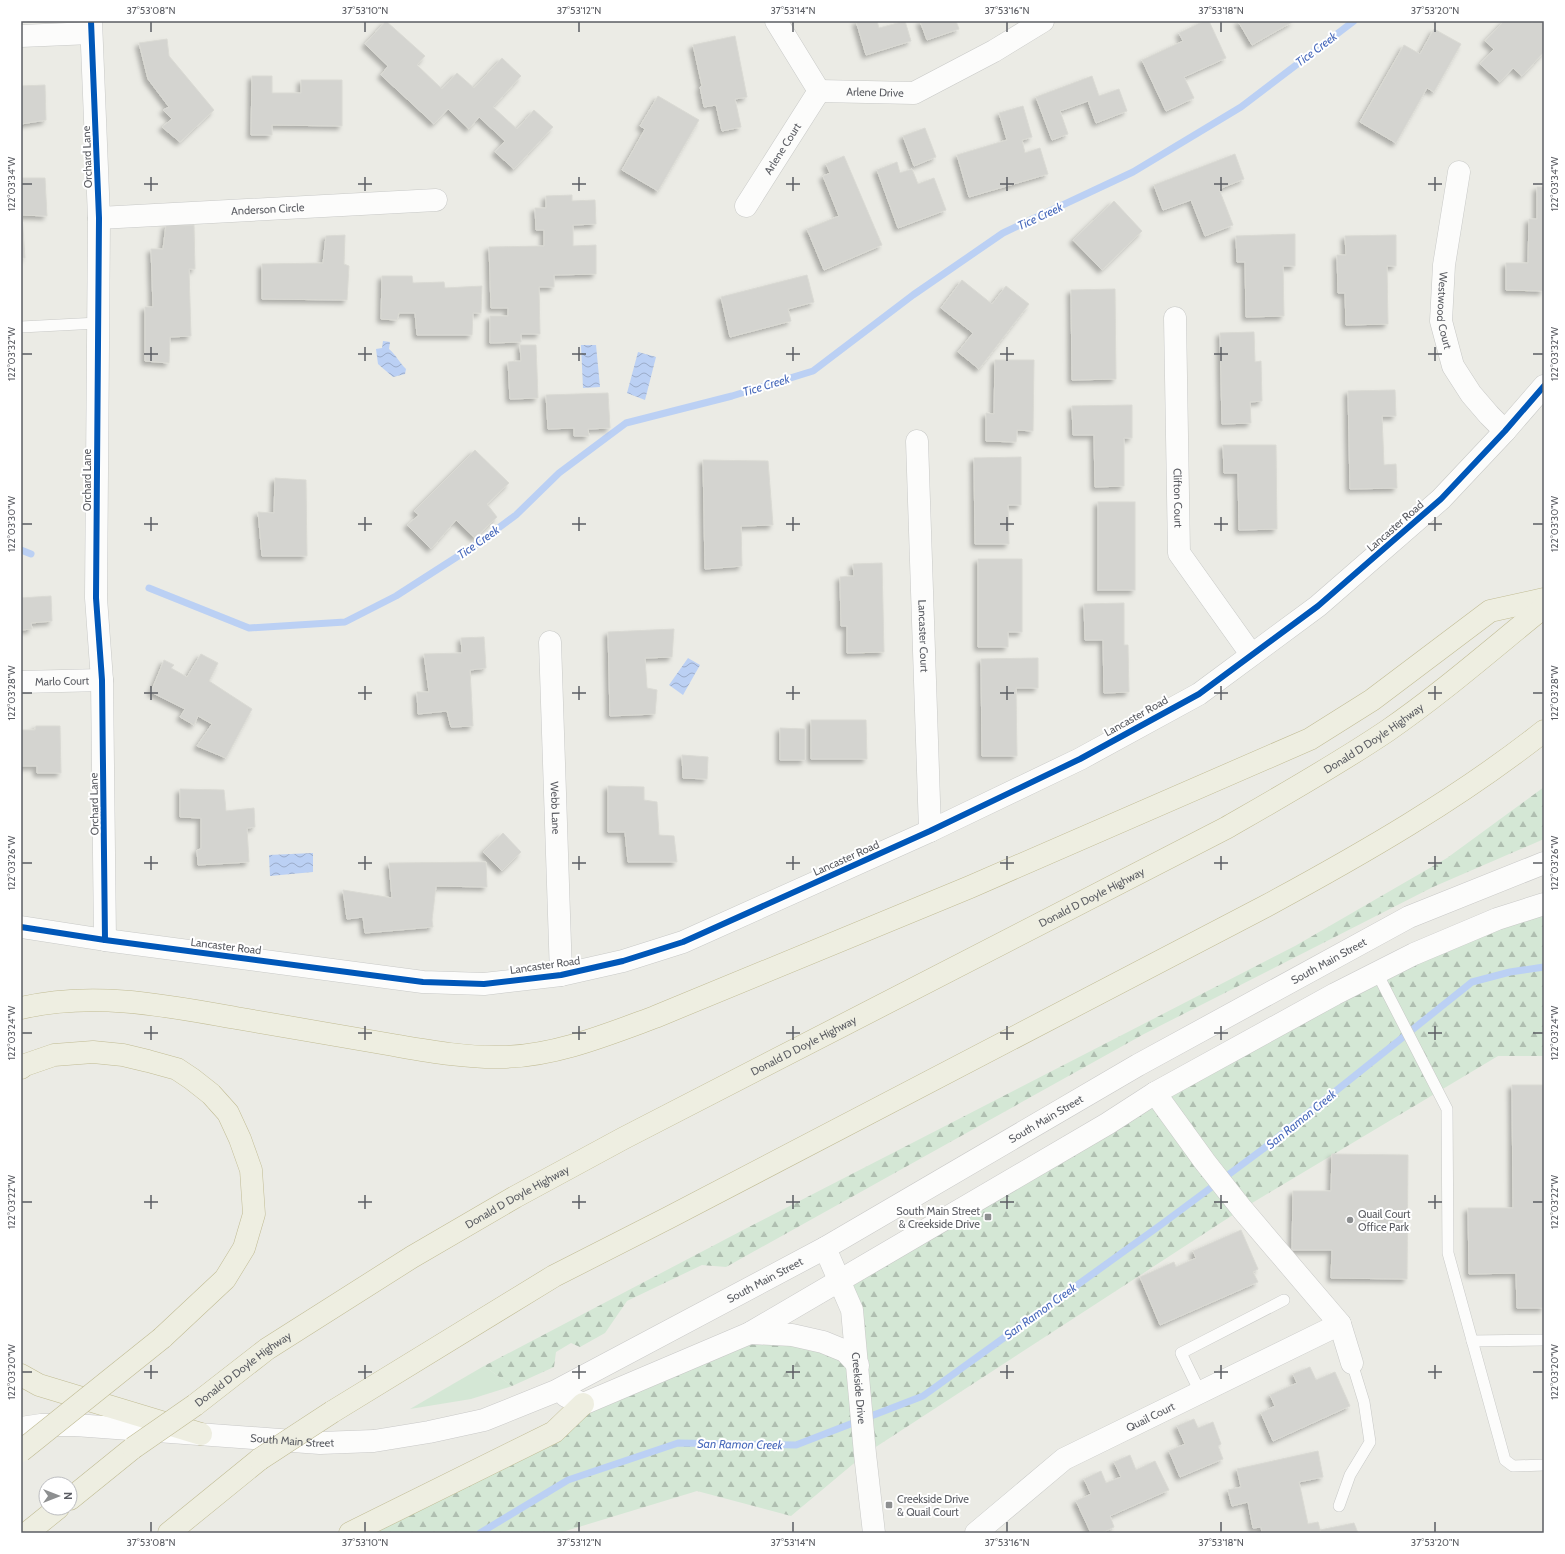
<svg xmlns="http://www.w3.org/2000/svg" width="1565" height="1554" font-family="Cabin,sans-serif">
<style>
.grass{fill:#d4e7d5}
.forest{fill:url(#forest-firs)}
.water{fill:url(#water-waves)}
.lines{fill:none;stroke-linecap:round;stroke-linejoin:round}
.stream{stroke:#bbd0f4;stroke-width:7}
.building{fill:#d4d4d0;stroke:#dadad4;filter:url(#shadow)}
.service-casing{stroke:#c8c9c7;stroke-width:12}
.minor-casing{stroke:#c8c9c7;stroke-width:23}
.secondary-casing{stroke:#c8c8c7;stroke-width:23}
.motorway-casing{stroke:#c1bc94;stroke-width:23}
.service{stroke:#fcfcfb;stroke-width:11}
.minor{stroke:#fcfcfb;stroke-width:22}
.secondary{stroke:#fcfcfb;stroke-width:22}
.motorway{stroke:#eeeee1;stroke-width:22}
.motorway-bridge-casing{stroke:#c1bc94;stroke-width:23;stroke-linecap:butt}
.motorway-bridge{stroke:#eeeee1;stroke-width:22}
.cycleway-casing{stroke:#fff;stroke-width:8}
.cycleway{stroke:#0057b8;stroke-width:6}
.ticks{fill:none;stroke:#5b5d63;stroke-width:1.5}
.poi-dot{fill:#8d8f90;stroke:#fff;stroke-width:1.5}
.labels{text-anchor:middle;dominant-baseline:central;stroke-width:4;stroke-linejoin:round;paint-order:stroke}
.street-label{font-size:11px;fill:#5b5d63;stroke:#fff}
.poi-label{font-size:11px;fill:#5b5d63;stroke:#fff;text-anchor:start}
.water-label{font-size:12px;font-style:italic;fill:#4a6bbc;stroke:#fff}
.neatline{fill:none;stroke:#5b5d63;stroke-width:1.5}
.ticks-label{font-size:10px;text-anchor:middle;fill:#5b5d63}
</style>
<defs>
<pattern id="forest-firs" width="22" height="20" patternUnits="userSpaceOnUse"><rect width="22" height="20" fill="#d4e7d5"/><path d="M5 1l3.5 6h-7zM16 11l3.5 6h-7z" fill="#afbeb0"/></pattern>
<pattern id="water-waves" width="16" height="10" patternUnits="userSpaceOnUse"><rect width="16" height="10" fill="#bbd0f4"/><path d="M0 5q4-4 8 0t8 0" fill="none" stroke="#9bacc9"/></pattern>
<filter id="shadow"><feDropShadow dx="-3.5" dy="3.5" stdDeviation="2" flood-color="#0004"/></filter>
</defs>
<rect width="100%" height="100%" fill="#ebebe5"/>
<!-- grass -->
<path class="grass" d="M484 1366 512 1386 471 1399 410 1409Z"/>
<!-- forest -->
<g class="forest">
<path d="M1544 787V839L1433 887 1144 1034 726 1267 702 1265 627 1301 605 1333 580 1347 571 1343 556 1352 554 1367 512 1386 484 1366 745 1229 1295 946 1447 858Z"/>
<path d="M1544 904V1056H1498L1242 1209 865 1454 791 1516 697 1491 559 1533H350L583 1404 750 1333 845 1351 840 1281 1335 994Z"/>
</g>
<!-- water -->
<g class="water">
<path d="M383 341 390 342 389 349C396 355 399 362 406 369L405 374 393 377 378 364 376 349 382 348Z"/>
<path d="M581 345H596L600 387 583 388Z"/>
<path d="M638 352 656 357 645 400 627 393Z"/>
<path d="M688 658 700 665 683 695 669 685Z"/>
<path d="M313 853V872L270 876 269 855Z"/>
</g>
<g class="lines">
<!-- stream -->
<g class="stream">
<path d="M21 550 31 554"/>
<path d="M149 588 249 628 345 622 396 596 477 544 516 515 559 473 626 423 732 396 813 371 913 295 1003 233 1133 172 1241 107 1354 21"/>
<path d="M480 1533 568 1480 678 1443 796 1445 923 1396 1162 1224 1263 1149 1472 982 1510 972 1544 967"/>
</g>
</g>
<!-- building -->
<g class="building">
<path d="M386 21 425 56 417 65 442 89 457 73 474 88 502 58 521 76 493 107 517 129 534 110 553 127 514 169 495 152 505 141 479 117 469 129 448 109 434 124 381 75 388 66 365 44Z"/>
<path d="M856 21H877L879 28 905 21 911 41 866 55Z"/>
<path d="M920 21H956L959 29 927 40Z"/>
<path d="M1204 21H1209L1226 58 1184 77 1194 98 1166 111 1142 60 1183 41 1179 33Z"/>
<path d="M1238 21H1294L1252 45Z"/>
<path d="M1504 21H1530L1532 23 1534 21H1544V52L1522 76 1513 68 1500 82 1480 64 1494 49 1485 41Z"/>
<path d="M1434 29 1461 44 1434 92 1427 88 1396 143 1360 122 1404 45 1420 54Z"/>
<path d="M735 36 747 97 735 99 741 127 722 131 716 105 704 107 700 87 702 86 693 45Z"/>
<path d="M167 39 169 56 214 110 180 142 162 127 172 119 163 110 169 107 148 79 139 43Z"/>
<path d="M252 76H272V93H301V80H342V126L272 125V135H251Z"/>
<path d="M1092 76 1099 96 1119 89 1127 111 1096 123 1088 101 1060 111 1068 134 1052 140 1036 97Z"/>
<path d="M45 85 46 120 21 124V86Z"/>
<path d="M658 96 699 120 658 191 622 170 645 129 640 126Z"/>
<path d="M1023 106 1032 137 1022 140 1025 153 1040 148 1048 174 969 197 957 155 1007 140 999 113Z"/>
<path d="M925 128 936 157 914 166 903 136Z"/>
<path d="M1235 154 1244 179 1219 189 1233 225 1205 236 1191 200 1163 210 1154 185Z"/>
<path d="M844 156 882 245 824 270 807 229 839 216 823 176 830 173 826 164Z"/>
<path d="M897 162 900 173 912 169 918 184 934 178 946 210 898 228 877 170Z"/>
<path d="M21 178H45L47 216 22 215 25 258H21Z"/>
<path d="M1537 187H1544L1543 291 1506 290V263H1528L1529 219H1537Z"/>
<path d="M572 195V201L595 200 596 224 573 225V246L596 245V274L554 275V287H539L540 334H521V342L490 343V316H508V308H491L489 247 544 246V230H536L535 208H546V196Z"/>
<path d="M1114 201 1142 231 1102 270 1073 240Z"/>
<path d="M166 225H194L195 269H189L191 336 170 337 169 363 145 361V307H153L151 249H163Z"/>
<path d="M1295 234V266H1283L1284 316 1246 317 1245 262H1237L1236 236Z"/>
<path d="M345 235 344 264 349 266 347 300 262 299V264L323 263 326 236Z"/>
<path d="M1396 235V266H1387L1388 324 1346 325 1345 293H1338L1337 255H1346L1345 236Z"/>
<path d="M807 275 814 302 788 309 791 321 730 337 721 297Z"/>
<path d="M382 276H412L413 283 444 282 445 288 482 286 481 313H473L472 335H417L415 313H399L397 320 381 319Z"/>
<path d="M962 280 992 304 1006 286 1029 304 979 369 958 352 973 333 941 308Z"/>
<path d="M1115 289 1116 379 1072 380 1071 290Z"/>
<path d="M1254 332 1255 362 1261 361 1262 401 1250 402 1251 423 1222 424 1220 333Z"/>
<path d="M520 345H536L538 398 510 399 508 362 521 361Z"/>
<path d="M995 360H1034L1033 431 1017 430 1016 442 986 441V413L994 414Z"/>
<path d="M1395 390 1396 416H1382L1384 465 1396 464 1397 488 1350 489 1348 391Z"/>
<path d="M608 393 610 428 588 429 589 436H574V428L548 429 546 395Z"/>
<path d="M1132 405V438H1124V486L1095 487 1094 435H1073L1072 406Z"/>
<path d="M1223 445H1276L1277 529 1239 530 1238 473H1224Z"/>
<path d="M475 450 509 483 487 504 497 517 475 538 456 520 431 549 407 525 419 515 414 511Z"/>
<path d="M1021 457V505H1008L1009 544H975L974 458Z"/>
<path d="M703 460 768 461 773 525 741 526 742 566 705 569Z"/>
<path d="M275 478 306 480 307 556H262L258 512 274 513Z"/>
<rect x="1098" y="502" width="37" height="88"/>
<path d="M978 559H1022V632H1008V647H978Z"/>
<path d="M882 563 884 652 847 653V626H841L840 577 854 576 853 564Z"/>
<path d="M51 596 52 621 31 623 32 629 21 630V598Z"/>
<path d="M1124 603V645H1128L1129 692 1104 693 1103 640H1085L1084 604Z"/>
<path d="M674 629 672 657 645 658 647 688 657 690 655 714 610 716 608 632Z"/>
<path d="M484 637 486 668 470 670 473 726 451 727 447 711 418 714 417 692H429L424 654 462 653 461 638Z"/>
<path d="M201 654 218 663 209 681 252 709 226 758 197 746 212 724 198 716 194 725 180 717 185 709 151 692 164 660 174 665 171 668 187 677Z"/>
<path d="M1038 658V688H1016L1017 756H982L981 659Z"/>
<path d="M811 720H866L867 759H811Z"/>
<path d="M36 726H60L61 773H37V766H21V730H35Z"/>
<path d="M780 728 805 729V760H780Z"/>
<path d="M682 755 708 757 707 779 683 778Z"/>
<path d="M608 786 644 787V800L657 802 659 835 674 836 677 862H628L625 832H608Z"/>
<path d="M180 789 224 790 226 811 254 808 255 827 247 828 249 862 198 865 197 850 201 849V818L180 817Z"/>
<path d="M503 833 521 852 502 871 483 852Z"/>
<path d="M486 862 487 887 436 886 432 920 433 927 365 933 363 917 347 919 343 890 392 898 389 863Z"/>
<path d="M1512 1085H1544V1308H1517L1516 1273 1469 1274 1468 1208H1513Z"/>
<path d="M1332 1154 1408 1155 1407 1279 1331 1278 1332 1250H1292L1293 1191H1331Z"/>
<path d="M1241 1230 1258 1269 1253 1272 1258 1282 1160 1325 1140 1277 1174 1262 1176 1267 1196 1258 1193 1251Z"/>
<path d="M1310 1367 1316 1380 1335 1372 1350 1406 1273 1441 1261 1413 1275 1406 1270 1395 1297 1383 1293 1374Z"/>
<path d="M1194 1419 1198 1428 1213 1422 1221 1444 1218 1446 1223 1459 1180 1477 1169 1451 1185 1444 1177 1426Z"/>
<path d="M1318 1451 1323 1477 1299 1482 1308 1524 1318 1522 1321 1533H1262L1261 1527 1253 1528 1248 1502 1232 1506 1228 1490 1241 1487 1237 1469Z"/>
<path d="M1130 1455 1136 1470 1155 1461 1169 1490 1110 1516 1114 1527 1102 1533H1091L1076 1501 1091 1494 1084 1479 1101 1471 1106 1483 1121 1477 1114 1462Z"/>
<path d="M1354 1523 1358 1533H1321L1320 1530Z"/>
</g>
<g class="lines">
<defs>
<g id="service">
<path d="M21 327 98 323"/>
<path d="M1377 973 1447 1109 1448 1253 1505 1460 1513 1466 1544 1465"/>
<path d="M1472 1341 1544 1340"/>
<path d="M1200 1392 1181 1353 1284 1300"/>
<path d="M1339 1506 1350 1475 1370 1442 1364 1402 1352 1363"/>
</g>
<g id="minor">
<path d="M91 21 99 218 96 598 102 680 105 940"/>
<path d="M776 21 819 91"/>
<path d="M21 36 91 33"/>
<path id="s1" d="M819 91 914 93 994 51 1043 21"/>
<path id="s2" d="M1459 172 1444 265 1441 321 1453 366 1471 394 1489 415 1505 431"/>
<path id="s3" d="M746 206 819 91"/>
<path id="s4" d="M99 218 436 200"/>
<path id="s5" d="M1175 318 1179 553 1251 654"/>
<path id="s6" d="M917 441 930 831"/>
<path id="s7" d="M550 642 561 975"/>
<path id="s8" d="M21 682 102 680"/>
<path d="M21 927 105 940 423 982 484 984 561 975 623 961 683 942 930 831 1080 759 1199 694 1318 606 1441 499 1505 431 1544 386"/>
<path d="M1155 1093 1205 1162 1242 1209 1340 1324"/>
<path id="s9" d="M825 1248 852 1310 865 1454 874 1533"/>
<path id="s10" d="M976 1533 1064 1459 1340 1324 1352 1363"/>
</g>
<g id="secondary">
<path d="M750 1333 792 1335 823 1342 845 1351 858 1365"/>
<path d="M566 1396 583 1404 750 1333 1107 1124 1155 1093 1335 994 1414 954 1497 919 1544 904"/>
<path id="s11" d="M21 1428 41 1425H75L320 1443 374 1441 429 1432 484 1420 556 1391 825 1248 1138 1065 1409 917 1544 863"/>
</g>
<g id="motorway">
<path d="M21 1008C93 991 164 1005 236 1018 288 1027 341 1036 393 1045 428 1051 466 1058 502 1057 555 1056 606 1035 655 1017L970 887 1310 739 1372 700 1490 611 1544 599"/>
<path d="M21 1068 25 1065 54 1055 93 1052 123 1055 148 1061 177 1069 192 1079 211 1094 228 1113 240 1139 251 1170 254 1214 244 1248 225 1279 162 1338"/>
<path d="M21 1375 39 1385 201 1434"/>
<path id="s12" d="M195 1405 267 1349 412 1257 515 1197 624 1138 1226 828C1280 797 1335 766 1387 731 1442 693 1492 649 1544 607"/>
<path d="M332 1412 554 1276 668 1218 1266 906C1362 854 1458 799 1544 731"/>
<path d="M70 1499 133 1448"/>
<path d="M27 1533 58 1508"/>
<path d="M169 1533 260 1459"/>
<path d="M350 1533 554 1432 583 1404"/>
</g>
</defs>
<!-- service casing -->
<use href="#service" class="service-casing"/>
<!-- minor casing -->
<use href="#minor" class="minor-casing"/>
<!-- secondary casing -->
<use href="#secondary" class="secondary-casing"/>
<!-- motorway casing -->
<use href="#motorway" class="motorway-casing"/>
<!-- service -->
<use href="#service" class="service"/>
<!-- minor -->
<use href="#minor" class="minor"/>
<!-- secondary -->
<use href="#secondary" class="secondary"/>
<!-- motorway -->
<use href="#motorway" class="motorway"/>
<defs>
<g id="motorway-bridge">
<path d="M133 1448 195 1405"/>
<path d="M21 1451 162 1338"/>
<path d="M260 1459 332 1412"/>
</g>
</defs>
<!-- motorway-bridge casing -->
<use href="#motorway-bridge" class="motorway-bridge-casing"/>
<!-- motorway-bridge -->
<use href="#motorway-bridge" class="motorway-bridge"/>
<defs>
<g id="cycleway">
<path d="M91 21 99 218 96 598 102 680 105 940"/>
<path d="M21 927 105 940 423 982 484 984 561 975 623 961 683 942 930 831 1080 759 1199 694 1318 606 1441 499 1505 431 1544 386"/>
</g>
</defs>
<!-- cycleway casing -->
<use href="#cycleway" class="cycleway-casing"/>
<!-- cycleway -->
<use href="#cycleway" class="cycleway"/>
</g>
<!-- ticks -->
<path class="ticks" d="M151 22V32M365 22V32M579 22V32M793 22V32M1007 22V32M1221 22V32M1435 22V32M151 177V191M365 177V191M579 177V191M793 177V191M1007 177V191M1221 177V191M1435 177V191M22 184H32M144 184H158M358 184H372M572 184H586M786 184H800M1000 184H1014M1214 184H1228M1428 184H1442M1533 184H1543M151 347V361M365 347V361M579 347V361M793 347V361M1007 347V361M1221 347V361M1435 347V361M22 354H32M144 354H158M358 354H372M572 354H586M786 354H800M1000 354H1014M1214 354H1228M1428 354H1442M1533 354H1543M151 517V531M365 517V531M579 517V531M793 517V531M1007 517V531M1221 517V531M1435 517V531M22 524H32M144 524H158M358 524H372M572 524H586M786 524H800M1000 524H1014M1214 524H1228M1428 524H1442M1533 524H1543M151 686V700M365 686V700M579 686V700M793 686V700M1007 686V700M1221 686V700M1435 686V700M22 693H32M144 693H158M358 693H372M572 693H586M786 693H800M1000 693H1014M1214 693H1228M1428 693H1442M1533 693H1543M151 856V870M365 856V870M579 856V870M793 856V870M1007 856V870M1221 856V870M1435 856V870M22 863H32M144 863H158M358 863H372M572 863H586M786 863H800M1000 863H1014M1214 863H1228M1428 863H1442M1533 863H1543M151 1026V1040M365 1026V1040M579 1026V1040M793 1026V1040M1007 1026V1040M1221 1026V1040M1435 1026V1040M22 1033H32M144 1033H158M358 1033H372M572 1033H586M786 1033H800M1000 1033H1014M1214 1033H1228M1428 1033H1442M1533 1033H1543M151 1195V1209M365 1195V1209M579 1195V1209M793 1195V1209M1007 1195V1209M1221 1195V1209M1435 1195V1209M22 1202H32M144 1202H158M358 1202H372M572 1202H586M786 1202H800M1000 1202H1014M1214 1202H1228M1428 1202H1442M1533 1202H1543M151 1365V1379M365 1365V1379M579 1365V1379M793 1365V1379M1007 1365V1379M1221 1365V1379M1435 1365V1379M22 1372H32M144 1372H158M358 1372H372M572 1372H586M786 1372H800M1000 1372H1014M1214 1372H1228M1428 1372H1442M1533 1372H1543M151 1522V1532M365 1522V1532M579 1522V1532M793 1522V1532M1007 1522V1532M1221 1522V1532M1435 1522V1532"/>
<!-- markers -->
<g class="poi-dot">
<rect x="984" y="1213" width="8" height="8" rx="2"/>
<circle cx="1350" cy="1220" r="4"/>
<rect x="885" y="1501" width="8" height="8" rx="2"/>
</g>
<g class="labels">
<!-- street labels -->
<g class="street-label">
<text stroke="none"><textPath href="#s1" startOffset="56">Arlene Drive</textPath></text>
<text stroke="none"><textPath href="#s3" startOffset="68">Arlene Court</textPath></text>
<text transform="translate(87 157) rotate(-92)">Orchard Lane</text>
<text stroke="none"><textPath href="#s4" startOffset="169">Anderson Circle</textPath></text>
<text stroke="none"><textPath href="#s2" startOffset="140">Westwood Court</textPath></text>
<text transform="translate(87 480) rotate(-90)">Orchard Lane</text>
<text stroke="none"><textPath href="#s5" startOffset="180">Clifton Court</textPath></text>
<text transform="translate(1395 526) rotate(-41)">Lancaster Road</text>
<text stroke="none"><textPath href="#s6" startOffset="195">Lancaster Court</textPath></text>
<text stroke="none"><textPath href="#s8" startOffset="41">Marlo Court</textPath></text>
<text transform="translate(1136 716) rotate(-29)">Lancaster Road</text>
<text stroke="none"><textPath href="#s12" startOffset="1356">Donald D Doyle Highway</textPath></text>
<text transform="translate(94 804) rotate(-91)">Orchard Lane</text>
<text stroke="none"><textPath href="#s7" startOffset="166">Webb Lane</textPath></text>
<text transform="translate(846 858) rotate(-24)">Lancaster Road</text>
<text stroke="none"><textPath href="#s12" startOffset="1032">Donald D Doyle Highway</textPath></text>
<text transform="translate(226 946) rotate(7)">Lancaster Road</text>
<text stroke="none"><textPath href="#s11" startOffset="1428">South Main Street</textPath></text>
<text transform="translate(545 965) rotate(-8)">Lancaster Road</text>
<text stroke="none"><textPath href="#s12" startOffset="708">Donald D Doyle Highway</textPath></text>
<text stroke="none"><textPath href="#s11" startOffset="1104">South Main Street</textPath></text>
<text stroke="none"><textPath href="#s12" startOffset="384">Donald D Doyle Highway</textPath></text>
<text stroke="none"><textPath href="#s11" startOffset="780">South Main Street</textPath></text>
<text stroke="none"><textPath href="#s12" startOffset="60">Donald D Doyle Highway</textPath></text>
<text stroke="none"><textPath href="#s9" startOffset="146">Creekside Drive</textPath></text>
<text stroke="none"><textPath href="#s10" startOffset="211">Quail Court</textPath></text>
<text stroke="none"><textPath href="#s11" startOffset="272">South Main Street</textPath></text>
</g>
<!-- poi labels -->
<g class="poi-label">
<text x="980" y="1211" text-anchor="end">South Main Street<tspan x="980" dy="13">&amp; Creekside Drive</tspan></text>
<text x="1358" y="1214">Quail Court<tspan x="1358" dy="13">Office Park</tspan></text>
<text x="897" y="1499">Creekside Drive<tspan x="897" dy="13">&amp; Quail Court</tspan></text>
</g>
<!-- water labels -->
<g class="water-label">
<text transform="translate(1316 49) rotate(-37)">Tice Creek</text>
<text transform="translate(1040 216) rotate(-25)">Tice Creek</text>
<text transform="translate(766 385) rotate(-17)">Tice Creek</text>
<text transform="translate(478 542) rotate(-35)">Tice Creek</text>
<text transform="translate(1301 1119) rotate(-39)">San Ramon Creek</text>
<text transform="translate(1040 1311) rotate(-36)">San Ramon Creek</text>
<text transform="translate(740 1444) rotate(1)">San Ramon Creek</text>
</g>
</g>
<!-- border -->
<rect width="1565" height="1554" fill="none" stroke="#ffffff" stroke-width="44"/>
<!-- north arrow -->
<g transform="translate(58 1496) rotate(90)"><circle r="19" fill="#ffffff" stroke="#bdbec1"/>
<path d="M0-3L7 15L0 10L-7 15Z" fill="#8d8f90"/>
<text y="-6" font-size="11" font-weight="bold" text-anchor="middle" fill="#5b5d63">N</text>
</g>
<rect x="22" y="22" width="1521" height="1510" class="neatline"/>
<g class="ticks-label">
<text x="151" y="14">37°53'08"N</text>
<text x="365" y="14">37°53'10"N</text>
<text x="579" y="14">37°53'12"N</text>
<text x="793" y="14">37°53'14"N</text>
<text x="1007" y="14">37°53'16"N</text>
<text x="1221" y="14">37°53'18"N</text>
<text x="1435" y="14">37°53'20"N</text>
<text transform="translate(1554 184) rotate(-90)" y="4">122°03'34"W</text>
<text transform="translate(11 184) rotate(-90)" y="4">122°03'34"W</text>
<text transform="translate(1554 354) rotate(-90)" y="4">122°03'32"W</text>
<text transform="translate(11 354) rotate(-90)" y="4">122°03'32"W</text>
<text transform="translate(1554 524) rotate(-90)" y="4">122°03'30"W</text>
<text transform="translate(11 524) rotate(-90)" y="4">122°03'30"W</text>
<text transform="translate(1554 693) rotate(-90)" y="4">122°03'28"W</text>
<text transform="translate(11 693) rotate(-90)" y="4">122°03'28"W</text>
<text transform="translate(1554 863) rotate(-90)" y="4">122°03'26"W</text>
<text transform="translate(11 863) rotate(-90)" y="4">122°03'26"W</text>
<text transform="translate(1554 1033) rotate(-90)" y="4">122°03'24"W</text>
<text transform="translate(11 1033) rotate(-90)" y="4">122°03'24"W</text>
<text transform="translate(11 1202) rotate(-90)" y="4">122°03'22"W</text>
<text transform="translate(1554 1202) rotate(-90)" y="4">122°03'22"W</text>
<text transform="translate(1554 1372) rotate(-90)" y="4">122°03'20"W</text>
<text transform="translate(11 1372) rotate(-90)" y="4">122°03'20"W</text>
<text x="151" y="1546">37°53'08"N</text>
<text x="365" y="1546">37°53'10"N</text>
<text x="579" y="1546">37°53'12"N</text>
<text x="793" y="1546">37°53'14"N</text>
<text x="1007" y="1546">37°53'16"N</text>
<text x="1221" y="1546">37°53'18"N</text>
<text x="1435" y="1546">37°53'20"N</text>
</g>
</svg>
